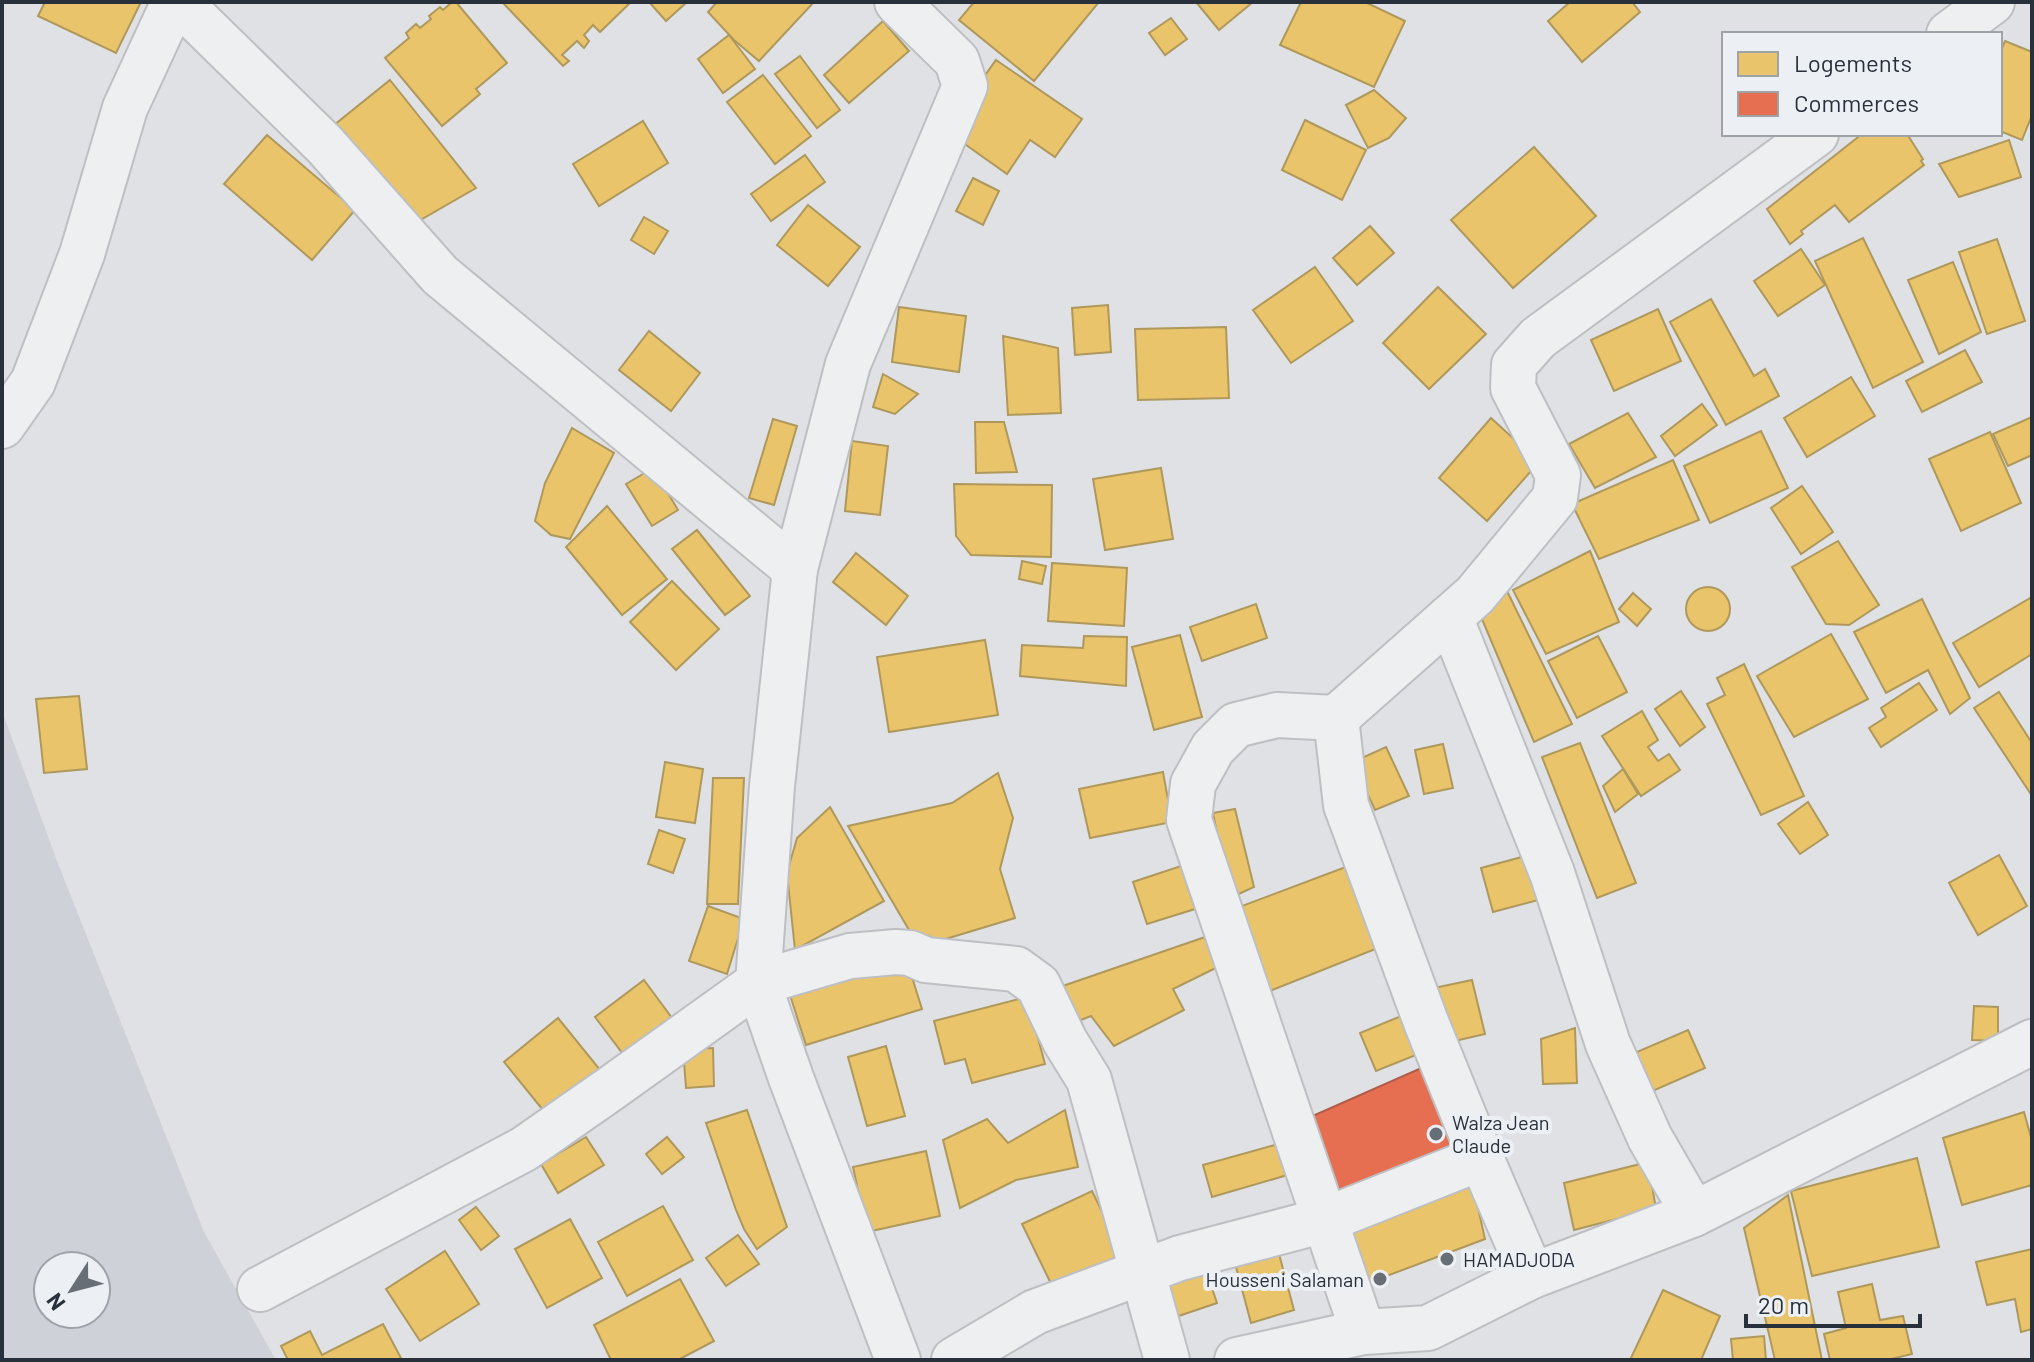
<svg xmlns="http://www.w3.org/2000/svg" width="2034" height="1362" font-family="Barlow,sans-serif">
<style>
.built{fill:#ced1d7;fill-rule:evenodd}
.homes{fill:#e9c46a;stroke:#af985c;stroke-width:2}
.shops{fill:#e76f51;stroke:#ae5c4a;stroke-width:2}
.lines{fill:none;stroke-linecap:round;stroke-linejoin:round}
.minor-casing{stroke:#bdbfc2;stroke-width:48}
.minor{stroke:#eeeff1;stroke-width:44}
.poi-dot{fill:#686e76;stroke:#ecf0f4;stroke-width:3}
.labels{text-anchor:middle;dominant-baseline:central;stroke-width:8;stroke-linejoin:round;paint-order:stroke}
.poi-label{font-size:20px;fill:#28303b;stroke:#ecf0f4;text-anchor:start}
</style>
<rect width="100%" height="100%" fill="#dfe1e4"/>
<!-- built -->
<path class="built" d="M2 711 57 861 204 1232 276 1360H2ZM48 1266H96V1314H48Z"/>
<!-- homes -->
<g class="homes">
<path d="M45 2H141L116 53 38 16Z"/>
<path d="M452 2H456L507 63 476 89 480 94 442 126 385 58 409 38 406 33 416 24 420 28 431 19 429 16 440 7 443 10Z"/>
<path d="M502 2H631L600 32 593 25 584 35 589 41 584 48 577 41 562 55 569 61 563 66Z"/>
<path d="M649 2H687L666 21Z"/>
<path d="M717 2H814L759 61 734 40 708 12Z"/>
<path d="M974 2H1099L1034 81 959 20Z"/>
<path d="M1196 2H1253L1219 30Z"/>
<path d="M1301 2H1365L1405 21 1374 87 1280 45Z"/>
<path d="M1570 2H1632L1640 12 1582 62 1548 21Z"/>
<path d="M1171 18 1187 39 1165 55 1149 33Z"/>
<path d="M883 21 909 51 849 103 824 75Z"/>
<path d="M729 35 755 69 723 93 698 59Z"/>
<path d="M2005 41 2032 52V115L2022 140 2000 131V53Z"/>
<path d="M800 56 840 110 817 128 775 74Z"/>
<path d="M996 60 1082 119 1055 157 1030 140 1007 174 962 142 972 128 956 116Z"/>
<path d="M763 75 811 136 775 164 727 102Z"/>
<path d="M390 80 476 188 410 226 328 130Z"/>
<path d="M1374 90 1406 118 1389 138 1368 148 1346 105Z"/>
<path d="M1305 120 1366 150 1342 200 1282 170Z"/>
<path d="M643 121 668 163 599 206 573 164Z"/>
<path d="M1862 134H1907L1923 159 1921 161 1924 165 1849 222 1835 205 1801 231 1803 234 1790 244 1767 209Z"/>
<path d="M267 135 355 210 312 260 224 184Z"/>
<path d="M2009 140 2021 177 1959 197 1939 164Z"/>
<path d="M1534 147 1596 216 1513 288 1451 220Z"/>
<path d="M805 155 825 182 771 221 751 194Z"/>
<path d="M973 178 999 191 983 225 956 211Z"/>
<path d="M808 205 860 247 828 286 777 245Z"/>
<path d="M644 217 668 231 654 254 631 240Z"/>
<path d="M1370 226 1394 253 1357 285 1333 258Z"/>
<path d="M1863 238 1923 362 1873 388 1815 261Z"/>
<path d="M1997 239 2025 321 1987 334 1959 252Z"/>
<path d="M1801 249 1825 285 1778 316 1754 281Z"/>
<path d="M1953 262 1981 332 1939 354 1908 280Z"/>
<path d="M1315 267 1353 321 1291 363 1253 310Z"/>
<path d="M1438 287 1486 334 1429 389 1383 343Z"/>
<path d="M1711 299 1754 376 1765 369 1779 396 1726 425 1670 322Z"/>
<path d="M1108 305 1111 352 1075 355 1072 308Z"/>
<path d="M899 307 966 316 959 372 892 362Z"/>
<path d="M1658 309 1681 361 1614 391 1591 340Z"/>
<path d="M1226 327 1229 398 1138 400 1135 329Z"/>
<path d="M649 331 700 373 671 411 619 370Z"/>
<path d="M1003 336 1058 348 1061 413 1008 415Z"/>
<path d="M1965 350 1982 382 1922 412 1906 381Z"/>
<path d="M883 374 918 394 895 414 873 407Z"/>
<path d="M1851 377 1875 416 1807 457 1784 418Z"/>
<path d="M1702 404 1717 425 1675 456 1661 436Z"/>
<path d="M1628 413 1656 457 1595 488 1569 444Z"/>
<path d="M2032 417V455L2008 466 1993 434Z"/>
<path d="M1491 418 1539 462 1487 521 1439 478Z"/>
<path d="M773 419 797 426 774 505 749 498Z"/>
<path d="M975 422H1004L1017 472 976 473Z"/>
<path d="M572 428 614 453 570 539 551 535 535 521 545 483Z"/>
<path d="M1761 431 1788 488 1710 523 1684 466Z"/>
<path d="M1990 432 2021 503 1961 531 1929 459Z"/>
<path d="M852 441 888 446 880 515 845 511Z"/>
<path d="M1673 460 1699 520 1599 559 1572 504Z"/>
<path d="M653 468 678 510 652 526 626 484Z"/>
<path d="M1161 468 1173 539 1105 550 1093 479Z"/>
<path d="M954 484 1052 485 1051 557 971 555 956 536Z"/>
<path d="M1802 486 1833 532 1801 554 1771 508Z"/>
<path d="M607 506 667 579 622 615 566 547Z"/>
<path d="M697 530 750 596 725 615 672 549Z"/>
<path d="M1838 541 1879 605 1849 625 1826 624 1792 567Z"/>
<path d="M1590 551 1619 622 1546 654 1513 590Z"/>
<path d="M856 553 908 596 886 625 833 582Z"/>
<path d="M1022 561 1046 566 1042 584 1019 579Z"/>
<path d="M1052 563 1127 568 1124 626 1048 621Z"/>
<path d="M672 581 719 629 676 670 630 622Z"/>
<circle cx="1708" cy="609" r="22"/>
<path d="M1507 591 1572 724 1534 742 1476 605Z"/>
<path d="M1633 593 1651 609 1637 626 1619 609Z"/>
<path d="M2032 597V654L1979 687 1953 643Z"/>
<path d="M1922 599 1970 698 1950 714 1928 670 1886 693 1854 632Z"/>
<path d="M1256 604 1267 638 1202 661 1190 627Z"/>
<path d="M1831 634 1868 699 1794 737 1757 676Z"/>
<path d="M1180 635 1202 717 1154 730 1132 647Z"/>
<path d="M1084 636 1127 637 1126 686 1020 676 1022 645 1083 648Z"/>
<path d="M1598 636 1627 692 1577 718 1548 661Z"/>
<path d="M985 640 998 715 889 732 877 657Z"/>
<path d="M1744 664 1804 796 1761 815 1707 704 1725 695 1717 678Z"/>
<path d="M1919 683 1937 710 1881 747 1869 728 1886 717 1881 708Z"/>
<path d="M1681 691 1705 727 1680 746 1655 709Z"/>
<path d="M1999 692 2032 743V796L1974 708Z"/>
<path d="M79 696 87 769 44 773 36 699Z"/>
<path d="M1642 711 1658 740 1648 747 1658 761 1669 754 1680 770 1641 796 1602 736Z"/>
<path d="M1580 743 1636 883 1597 898 1542 757Z"/>
<path d="M1443 744 1453 788 1424 794 1415 750Z"/>
<path d="M1386 747 1409 796 1375 810 1353 762Z"/>
<path d="M665 762 703 769 695 823 656 817Z"/>
<path d="M1623 769 1638 794 1615 812 1603 786Z"/>
<path d="M1163 772 1172 822 1090 838 1079 789Z"/>
<path d="M998 773 1013 818 1000 869 1015 918 919 947 848 826 952 803Z"/>
<path d="M713 778H744L738 904H707Z"/>
<path d="M1808 802 1828 835 1800 854 1778 824Z"/>
<path d="M830 807 884 901 795 950 787 873 797 838Z"/>
<path d="M1235 809 1254 887 1230 898 1213 813Z"/>
<path d="M659 830 685 839 673 873 648 864Z"/>
<path d="M1533 854 1546 898 1493 912 1481 868Z"/>
<path d="M1999 855 2027 906 1978 935 1949 883Z"/>
<path d="M1351 865 1383 946 1257 996 1226 912Z"/>
<path d="M1181 866 1195 909 1147 924 1133 882Z"/>
<path d="M708 906 744 919 727 974 689 961Z"/>
<path d="M1208 936 1224 964 1173 989 1184 1010 1114 1046 1091 1016 1060 1028 1054 989Z"/>
<path d="M906 958 922 1009 806 1045 790 995Z"/>
<path d="M644 980 672 1018 623 1054 595 1017Z"/>
<path d="M1472 980 1485 1034 1446 1043 1434 988Z"/>
<path d="M1027 997 1045 1064 972 1083 965 1059 945 1064 934 1021Z"/>
<path d="M1974 1006 1998 1007V1041L1972 1040Z"/>
<path d="M1406 1014 1421 1053 1376 1071 1360 1033Z"/>
<path d="M558 1018 601 1071 547 1115 504 1062Z"/>
<path d="M1575 1028 1577 1083 1543 1084 1541 1039Z"/>
<path d="M1688 1030 1705 1068 1639 1097 1623 1058Z"/>
<path d="M886 1046 905 1116 867 1126 848 1057Z"/>
<path d="M713 1048 714 1086 686 1088 683 1049Z"/>
<path d="M747 1110 787 1227 757 1249 744 1229 736 1210 706 1123Z"/>
<path d="M1065 1110 1078 1167 1016 1180 960 1208 943 1140 987 1119 1008 1143Z"/>
<path d="M2024 1112 2032 1141V1185L1962 1205 1943 1138Z"/>
<path d="M586 1137 604 1165 558 1193 541 1164Z"/>
<path d="M667 1137 684 1157 662 1174 646 1154Z"/>
<path d="M1282 1143 1291 1174 1212 1197 1203 1165Z"/>
<path d="M926 1151 940 1216 867 1232 853 1167Z"/>
<path d="M1917 1158 1939 1247 1812 1276 1791 1191Z"/>
<path d="M1648 1162 1656 1209 1574 1230 1564 1183Z"/>
<path d="M1472 1181 1485 1239 1360 1286 1344 1230Z"/>
<path d="M1092 1191 1125 1259 1055 1292 1022 1224Z"/>
<path d="M1788 1195 1822 1360H1775L1744 1228Z"/>
<path d="M663 1206 693 1260 627 1296 598 1242Z"/>
<path d="M476 1207 499 1236 481 1250 459 1220Z"/>
<path d="M570 1219 602 1278 547 1308 515 1249Z"/>
<path d="M738 1235 759 1264 726 1286 706 1258Z"/>
<path d="M1275 1239 1294 1310 1251 1323 1232 1252Z"/>
<path d="M2032 1249V1329L2021 1332 2015 1299 1987 1305 1976 1262Z"/>
<path d="M445 1251 479 1304 420 1341 386 1289Z"/>
<path d="M1203 1261 1217 1303 1167 1320 1153 1277Z"/>
<path d="M680 1279 714 1341 678 1360H611L594 1325Z"/>
<path d="M1872 1284 1880 1320 1903 1316 1912 1354 1887 1360H1830L1824 1334 1846 1328 1838 1292Z"/>
<path d="M1663 1290 1720 1316 1701 1360H1630Z"/>
<path d="M383 1324 402 1360H288L281 1346 310 1331 322 1355Z"/>
<path d="M1764 1336 1766 1360H1733L1731 1339Z"/>
</g>
<!-- shops -->
<path class="shops" d="M1428 1065 1461 1141 1341 1194 1308 1118Z"/>
<g class="lines">
<defs>
<g id="minor">
<path d="M179 2 325 145 440 275 795 569"/>
<path d="M897 2 957 61 965 86 848 364 795 569 772 786 758 983 791 1078 898 1360"/>
<path d="M1949 34 1992 2"/>
<path d="M2 426 33 382 82 254 125 108 174 2"/>
<path d="M1450 617 1552 873 1608 1044 1650 1138 1694 1214"/>
<path d="M1336 718 1346 805 1426 1022 1481 1158 1532 1276"/>
<path d="M260 1289 524 1149 610 1089 758 983 850 956 896 952 910 953 926 960 1016 969 1038 985 1065 1041 1089 1080 1167 1360"/>
<path d="M1363 1332 1189 820 1193 784 1213 748 1236 725 1277 715 1336 718 1475 595 1555 498 1558 475 1513 388 1514 365 1538 338 1816 134"/>
<path d="M954 1360 1035 1312 1180 1258 1325 1220 1481 1158"/>
<path d="M1237 1360 1363 1332 1428 1328 1532 1276 1694 1214 2032 1042"/>
</g>
</defs>
<!-- minor casing -->
<use href="#minor" class="minor-casing"/>
<!-- minor -->
<use href="#minor" class="minor"/>
</g>
<!-- markers -->
<g class="poi-dot">
<circle cx="1436" cy="1134" r="8"/>
<circle cx="1447" cy="1259" r="8"/>
<circle cx="1380" cy="1279" r="8"/>
</g>
<g class="labels">
<!-- poi labels -->
<g class="poi-label">
<text x="1452" y="1122">Walza Jean<tspan x="1452" dy="23">Claude</tspan></text>
<text x="1463" y="1259">HAMADJODA</text>
<text x="1364" y="1279" text-anchor="end">Housseni Salaman</text>
</g>
</g>
<!-- border -->
<rect width="2034" height="1362" fill="none" stroke="#28303b" stroke-width="8"/>
<!-- legend -->
<rect x="1722" y="32" width="280" height="104" fill="#ecf0f4" stroke="#9ea3aa" stroke-width="2"/>
<rect x="1738" y="52" width="40" height="24" fill="#e9c46a" stroke="#9ea3aa" stroke-width="2"/>
<text x="1794" y="72" font-size="24" fill="#28303b">Logements</text>
<rect x="1738" y="92" width="40" height="24" fill="#e76f51" stroke="#9ea3aa" stroke-width="2"/>
<text x="1794" y="112" font-size="24" fill="#28303b">Commerces</text>
<!-- north arrow -->
<g transform="translate(72 1290) rotate(234)"><circle r="38" fill="#ecf0f4" stroke="#9ea3aa" stroke-width="2"/>
<path d="M0-6L14 30L0 20L-14 30Z" fill="#686e76"/>
<text y="-12" font-size="22" font-weight="bold" text-anchor="middle" fill="#28303b">N</text>
</g>
<!-- scale -->
<path d="M1746 1314v12h174v-12" fill="none" stroke="#28303b" stroke-width="4"/>
<text x="1758" y="1314" font-size="24" fill="#28303b" stroke="#ecf0f4" stroke-width="6" paint-order="stroke">20 m</text>
</svg>
